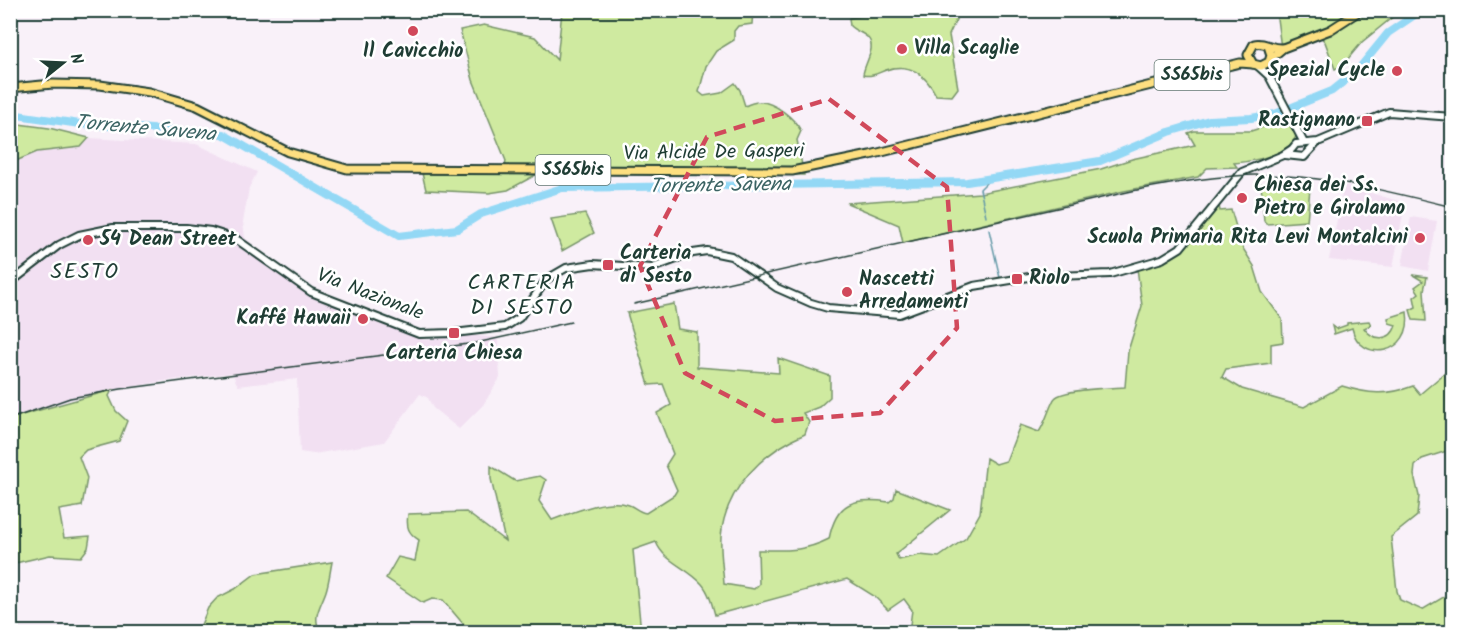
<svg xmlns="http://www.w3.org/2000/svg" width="1463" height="643" font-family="Kalam,sans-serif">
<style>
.built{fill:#f2e0f2}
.green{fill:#cfeaa0;stroke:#77946a;stroke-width:1.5}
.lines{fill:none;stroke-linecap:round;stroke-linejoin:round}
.stream{stroke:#659aa8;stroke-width:1.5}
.river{stroke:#93d8f5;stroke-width:8}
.secondary-casing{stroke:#1f3d34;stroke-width:10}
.primary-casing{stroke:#1f3d34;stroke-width:11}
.secondary{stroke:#fff;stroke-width:6}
.primary{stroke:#fddf80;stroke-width:7}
.rail{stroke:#1f3d34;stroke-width:1.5}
.marked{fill:none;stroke:#d1495b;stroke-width:4.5;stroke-dasharray:12 8;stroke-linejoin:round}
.poi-dot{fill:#d1495b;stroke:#fff;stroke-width:2}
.labels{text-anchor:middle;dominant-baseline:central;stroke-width:5;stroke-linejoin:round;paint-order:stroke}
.shield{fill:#fff;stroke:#627771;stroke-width:1.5}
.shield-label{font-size:18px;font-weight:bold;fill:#1f3d34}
.poi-label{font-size:20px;font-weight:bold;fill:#1f3d34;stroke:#fff;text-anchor:start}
.street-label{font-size:20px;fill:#1f3d34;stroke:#fff}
.water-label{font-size:21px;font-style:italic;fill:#3c6464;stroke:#fff}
.quarter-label{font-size:22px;letter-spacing:1.5px;fill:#1f3d34;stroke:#fff}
</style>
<rect width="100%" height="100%" fill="#f9f1f9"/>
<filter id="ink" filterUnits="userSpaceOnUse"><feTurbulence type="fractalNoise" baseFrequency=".0167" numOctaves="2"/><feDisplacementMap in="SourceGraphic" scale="12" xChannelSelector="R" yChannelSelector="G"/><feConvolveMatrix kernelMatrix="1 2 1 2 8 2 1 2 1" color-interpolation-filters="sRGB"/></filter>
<g filter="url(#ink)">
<!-- built -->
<g class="built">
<path d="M89 138 196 144 257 172 249 188 243 222 245 238 281 269 332 304 420 334 423 340 470 335 498 338 500 378 483 405 459 429 433 408 428 398 420 394 384 442 314 454 300 452 297 379 238 386 232 373 164 381 82 396 11 418V163L37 152 80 147Z"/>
<path d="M1344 185 1405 203 1393 267 1329 260Z"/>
<path d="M1411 217 1437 221 1428 271 1402 266Z"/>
</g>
<!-- green -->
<g class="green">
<path d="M753 10 752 24 738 26 734 31V40L716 51 706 66 699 92 704 96 721 93 735 83 740 90 745 106C749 104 755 102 759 102 774 101 795 119 801 131L797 140 804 175 543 171 508 190 489 193 426 190 421 169 505 167 506 161 473 80 460 30 484 25 535 37 557 60 562 11Z"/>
<path d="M874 11H960L949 35 958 88 952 96 936 95C925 74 910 62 886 70 878 73 872 77 863 75 864 63 878 47 867 37 862 32 855 31 850 26L849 18 873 14Z"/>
<path d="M1276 11H1400L1362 42 1342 66 1335 69 1325 42 1319 35 1281 48Z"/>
<path d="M1294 117C1311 152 1256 161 1234 163L1237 167 1207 168 1198 177 1124 191 903 243 899 225 847 203 980 193 1101 169 1132 159 1195 145 1188 133 1194 131H1251Z"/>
<path d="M11 123 49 128 89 138 81 147 37 152 11 163Z"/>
<path d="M1261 184 1310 188 1307 221 1267 224 1264 221Z"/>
<path d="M1219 205 1220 211 1231 210 1242 247 1254 266 1262 292 1282 319 1283 342 1271 344V363L1226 369 1222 377 1242 389 1304 407 1342 386C1368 394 1387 396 1413 386L1420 394 1446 372 1450 450 1422 459 1415 466 1414 475 1419 496 1417 516 1391 537 1397 591 1400 600 1422 610 1452 592V632H909L912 610 904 599 888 610 874 596 847 579 715 615C712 604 709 592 702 584 687 567 664 562 656 542L633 550 641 632H470L443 600 432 599 423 603 386 578 398 557 415 561 419 540C408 533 406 527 408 514L466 512 505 541 491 479V466L515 481 540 476 546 480 539 501 552 520C571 513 608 497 629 505 635 507 638 512 646 513L674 495 677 490 666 465 673 454 657 413 671 405 663 384 649 385 627 313 674 304 678 329 697 332V367L779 373 778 358 830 376V397L819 407 803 413 809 422 805 434C762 452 725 489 721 537 720 553 723 569 724 584L754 589 759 584 758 550C786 550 803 552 829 539 836 502 854 497 889 502L894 498 896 489 950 510 896 554 899 560 920 555 939 557 966 538 980 513 986 458 996 464 1006 461 1020 425 1039 432C1046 422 1051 402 1055 398 1063 389 1112 388 1125 387L1128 351 1142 306 1137 268 1174 253Z"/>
<path d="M585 214 594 233 562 251 551 219Z"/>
<path d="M1413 275 1427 277 1424 290 1426 321 1413 320 1410 310 1416 307 1414 297 1419 293 1415 287 1423 281Z"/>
<path d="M1407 312C1414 355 1360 365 1352 328L1334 334 1332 326 1336 329 1347 325V323L1369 321 1371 325 1364 328C1373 341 1391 342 1396 325L1389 323 1388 318Z"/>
<path d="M112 390 109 396 116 411 127 421 119 441 86 450 79 457 87 478 82 506 59 510 64 538 90 536 88 548 81 557 50 555 11 564V418Z"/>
<path d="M332 562C330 572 329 582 326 591 321 606 311 618 321 632H198L208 608 217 598 235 589 255 574Z"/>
</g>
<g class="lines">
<!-- stream -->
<g class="stream">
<path d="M1413 10 1416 14"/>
<path d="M986 216 980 189 990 179"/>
<path d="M989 230 1000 278"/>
</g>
<!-- river -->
<path class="river" d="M10 114 80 124 223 134 399 236 457 229 481 214 562 188 967 182 1100 161 1169 132 1209 120 1251 118 1275 114 1332 91 1357 71 1388 33 1422 10"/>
<defs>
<g id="secondary">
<path d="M1258 66 1269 76 1304 143"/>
<path d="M1285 155 1304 157 1316 144"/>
<path d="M10 283 59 245 79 235 113 228H186L211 231 236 239 311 292 419 334 454 333 505 327 519 318 547 279 566 268 593 264 652 268 693 253 707 251 731 256 777 288 811 303 828 308 899 314 974 286 1029 277 1110 274 1162 259 1180 248 1242 172 1283 155 1292 149 1296 144 1318 142 1389 112 1452 117"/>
</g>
<g id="primary">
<path d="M1268 46 1271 55 1269 62 1261 66 1253 64 1248 55 1254 44C1264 41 1271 49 1282 48"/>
<path d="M1271 58 1283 48 1330 30 1361 10"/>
<path d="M10 88 53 84 100 85 149 92 197 106 288 152 347 169 792 171 870 155 1240 63 1253 64"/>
</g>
</defs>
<!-- secondary casing -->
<use href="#secondary" class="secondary-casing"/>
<!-- primary casing -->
<use href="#primary" class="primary-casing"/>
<!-- secondary -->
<use href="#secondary" class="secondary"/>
<!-- primary -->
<use href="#primary" class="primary"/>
<!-- rail -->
<g class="rail">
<path d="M634 304 1132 191C1172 183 1213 176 1254 175 1321 174 1388 191 1452 207"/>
<path d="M10 419 70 398 121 389 476 343 571 322"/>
</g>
</g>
</g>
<!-- marked area -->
<path class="marked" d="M829 99 947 187 957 328 880 413 775 421 685 373 640 266 707 137Z"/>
<!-- markers -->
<g class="poi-dot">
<circle cx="413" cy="31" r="6"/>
<circle cx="902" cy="49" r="6"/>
<circle cx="1397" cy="71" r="6"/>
<rect x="1361" y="115" width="12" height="12" rx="3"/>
<circle cx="1242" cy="198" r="6"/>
<circle cx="1420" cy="238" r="6"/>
<circle cx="88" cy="240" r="6"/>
<rect x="602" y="259" width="12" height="12" rx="3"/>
<rect x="1011" y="273" width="12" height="12" rx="3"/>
<circle cx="847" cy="292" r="6"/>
<circle cx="363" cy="319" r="6"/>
<rect x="448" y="327" width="12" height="12" rx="3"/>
</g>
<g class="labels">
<!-- shield labels -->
<g class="shield">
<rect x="1154.5" y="60" width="75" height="30" rx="4.5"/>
<rect x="535.5" y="155" width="75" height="30" rx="4.5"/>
</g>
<g class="shield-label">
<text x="1192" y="75">SS65bis</text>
<text x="573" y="170">SS65bis</text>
</g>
<!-- poi labels -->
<g class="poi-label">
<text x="914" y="49">Villa Scaglie</text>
<text x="413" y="52" text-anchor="middle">Il Cavicchio</text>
<text x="1385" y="71" text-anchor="end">Spezial Cycle</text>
<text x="1355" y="121" text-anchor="end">Rastignano</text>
<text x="1254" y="186">Chiesa dei Ss.<tspan x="1254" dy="23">Pietro e Girolamo</tspan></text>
<text x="1408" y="238" text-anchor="end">Scuola Primaria Rita Levi Montalcini</text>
<text x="100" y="240">54 Dean Street</text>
<text x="620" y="254">Carteria<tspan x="620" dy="23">di Sesto</tspan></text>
<text x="1029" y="279">Riolo</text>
<text x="859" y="280">Nascetti<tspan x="859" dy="23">Arredamenti</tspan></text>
<text x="351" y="319" text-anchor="end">Kaffé Hawaii</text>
<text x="454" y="354" text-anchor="middle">Carteria Chiesa</text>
</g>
<!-- street labels -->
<g class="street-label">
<text transform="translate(714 153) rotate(-1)">Via Alcide De Gasperi</text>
<text transform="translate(370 295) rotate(21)">Via Nazionale</text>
</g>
<!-- water labels -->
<g class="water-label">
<text transform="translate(145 129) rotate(5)">Torrente Savena</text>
<text transform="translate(720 186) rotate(-1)">Torrente Savena</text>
</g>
<!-- quarter labels -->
<g class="quarter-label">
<text x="85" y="272">SESTO</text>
<text x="522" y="283">CARTERIA<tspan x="522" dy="25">DI SESTO</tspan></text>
</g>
</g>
<!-- margin -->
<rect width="1463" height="643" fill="none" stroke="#fff" stroke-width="36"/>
<rect x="18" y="18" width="1427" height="607" fill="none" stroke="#1f3d34" stroke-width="2" filter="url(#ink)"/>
<!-- north arrow -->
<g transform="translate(63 63) rotate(72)" stroke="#ffffff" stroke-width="4.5" paint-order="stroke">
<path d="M0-4.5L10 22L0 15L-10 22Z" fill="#1f3d34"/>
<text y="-9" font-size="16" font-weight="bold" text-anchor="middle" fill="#1f3d34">N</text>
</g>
</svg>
